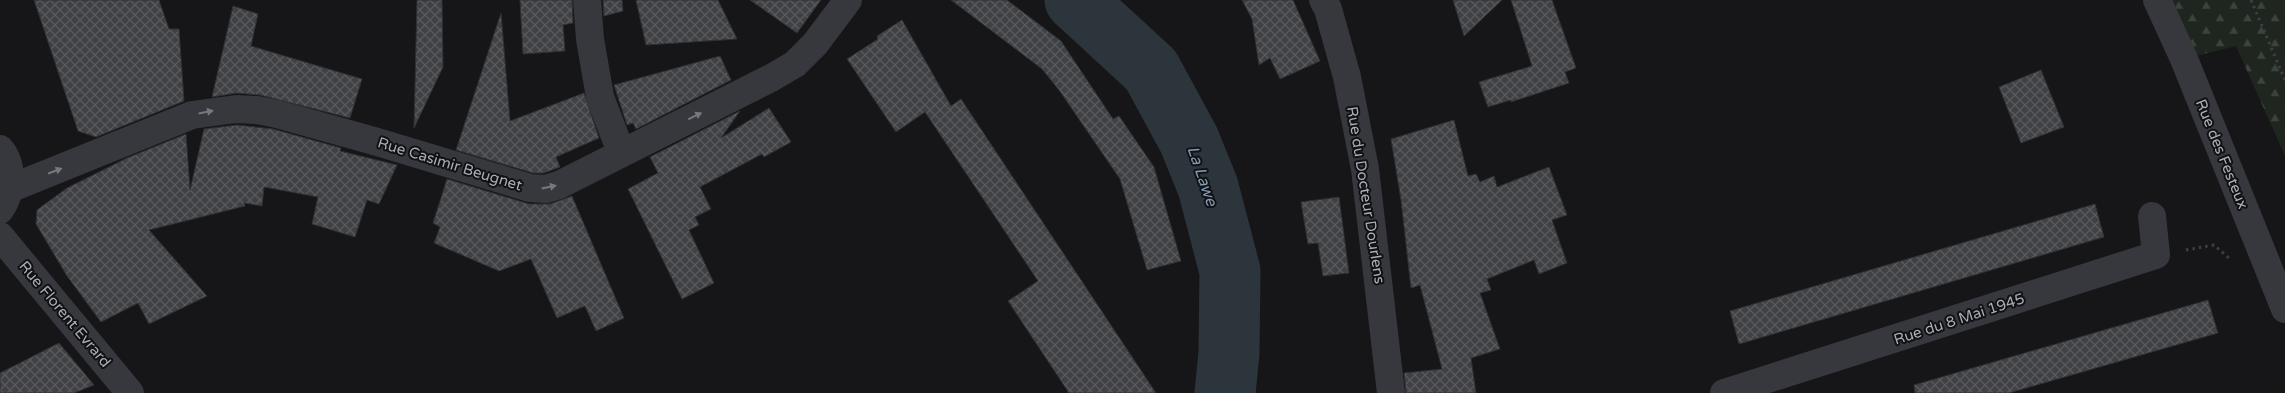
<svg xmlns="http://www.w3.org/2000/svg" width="2285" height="393" font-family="'Varela Round',sans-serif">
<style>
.forest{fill:url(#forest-firs)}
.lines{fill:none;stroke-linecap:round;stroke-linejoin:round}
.river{stroke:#2c353c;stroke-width:61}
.building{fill:url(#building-cross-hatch);stroke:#303034}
.path{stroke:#3d3f44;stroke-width:3;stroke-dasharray:2.5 4;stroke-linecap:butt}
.minor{stroke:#37383d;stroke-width:28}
.tertiary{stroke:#37383d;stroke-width:28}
.oneway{fill:#757881}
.labels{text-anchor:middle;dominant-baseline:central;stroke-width:4;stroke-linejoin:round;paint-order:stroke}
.street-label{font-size:15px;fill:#a8adb8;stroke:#111113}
.water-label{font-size:16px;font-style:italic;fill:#7f9bb3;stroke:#111113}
</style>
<defs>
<pattern id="forest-firs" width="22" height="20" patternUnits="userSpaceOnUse" patternTransform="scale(1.25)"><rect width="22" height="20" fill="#1e261f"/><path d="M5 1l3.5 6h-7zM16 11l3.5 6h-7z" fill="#3c433d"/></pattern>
<pattern id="building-cross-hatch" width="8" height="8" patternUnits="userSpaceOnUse" patternTransform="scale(1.25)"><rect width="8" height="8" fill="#404145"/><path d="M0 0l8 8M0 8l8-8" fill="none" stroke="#595a5e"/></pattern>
</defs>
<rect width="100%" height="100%" fill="#161618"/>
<!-- forest -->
<path class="forest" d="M2157 0H2285V156L2236 46 2184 59Z"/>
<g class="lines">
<!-- river -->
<path class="river" d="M1075 0 1151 70 1189 140 1208 187 1230 271 1229 353 1225 393"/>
</g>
<!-- building -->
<g class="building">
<path d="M34 0H159L169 29H179L184 101 96 137 78 131Z"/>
<path d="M417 0H442L443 67 414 128Z"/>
<path d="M520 0H572L573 23 563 25 565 51 523 54Z"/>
<path d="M603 0H622L623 11 604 16Z"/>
<path d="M636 0H718L737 39 646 45Z"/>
<path d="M750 0H821L797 33Z"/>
<path d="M951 0H1007L1061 41 1113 119 1119 116 1154 167 1181 261 1147 270 1120 179 1059 90 1042 69Z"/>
<path d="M1242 0H1293L1320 61 1280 79 1270 58 1259 65 1252 19Z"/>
<path d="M1453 0H1502L1464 36Z"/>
<path d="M1511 0H1552L1576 68 1565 72 1569 83 1511 102V100L1488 107 1479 82 1532 66Z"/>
<path d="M233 6 258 14 251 46 362 79 350 118 260 95 237 93 212 97Z"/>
<path d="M501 13 510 121 584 93 599 138 556 157 560 167 544 173H533L456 150Z"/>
<path d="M902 20 951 106 961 99 1156 393H1069L1008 301 1038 281 925 112 896 132 847 59 878 39 877 36Z"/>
<path d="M720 56 731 80 636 129 633 123 627 125 614 85Z"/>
<path d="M2041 70 2064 127 2021 143 1999 87Z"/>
<path d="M769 108 791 142 764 157 762 154 700 187 711 209 695 217 699 225 689 230 714 283 682 299 628 189 658 173 650 157 740 111 721 138Z"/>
<path d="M1454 120 1468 176 1476 174 1480 182 1494 176 1497 187 1549 167 1567 215 1552 220 1567 263 1539 274 1534 260 1487 279 1491 290 1480 293 1500 349 1471 358 1476 393H1406L1404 373 1442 369 1420 285 1411 288 1401 200 1391 139Z"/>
<path d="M237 125 273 129 341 148 340 151 397 165 379 204 367 200 355 237 312 224 318 197 264 187 262 206 244 203 245 206 149 230 207 296 149 324 138 303 101 322 67 276 36 224 37 210 67 188 127 158 186 134 190 190 204 129Z"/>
<path d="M447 179 529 204H550L572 196 624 318 596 331 585 306 557 318 531 259 499 271 434 243 440 227 433 223Z"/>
<path d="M1339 197 1349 273 1323 276 1318 243 1308 244 1301 202Z"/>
<path d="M2095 204 2104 237 1739 344 1730 311Z"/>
<path d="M2208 300 2218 333 2009 393H1915L1914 385Z"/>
<path d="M59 343 94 385 74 393H0V373Z"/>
</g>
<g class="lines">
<!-- path -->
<g class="path">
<path d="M2251 0 2285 80"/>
<path d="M2186 250 2214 245 2229 258"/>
</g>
<!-- minor -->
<g class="minor">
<path d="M587 0 590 39 600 97 621 152"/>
<path d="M2157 0 2184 59 2285 309"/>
<path d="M0 149C14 165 12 193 0 210"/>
<path d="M9 189 192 115 236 109 257 110 277 114 374 141 530 188 546 189 559 185 771 78 795 64 815 44 848 0"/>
<path d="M0 236 130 393"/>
<path d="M1724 393 2156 255 2152 216"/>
</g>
<!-- tertiary -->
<path class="tertiary" d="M1323 0 1328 9 1347 77 1365 169 1391 393"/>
</g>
<!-- one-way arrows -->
<defs><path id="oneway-solid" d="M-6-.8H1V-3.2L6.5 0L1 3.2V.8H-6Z" transform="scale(1.25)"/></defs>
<g class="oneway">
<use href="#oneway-solid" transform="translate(206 112) rotate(-11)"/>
<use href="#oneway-solid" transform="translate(695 116) rotate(-26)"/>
<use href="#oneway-solid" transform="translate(55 171) rotate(-21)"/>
<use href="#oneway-solid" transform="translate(549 187) rotate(-12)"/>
</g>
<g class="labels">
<!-- street labels -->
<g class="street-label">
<text transform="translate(2222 154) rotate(68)">Rue des Festeux</text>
<text transform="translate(450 164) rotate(17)">Rue Casimir Beugnet</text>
<text transform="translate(1366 195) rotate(81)">Rue du Docteur Dourlens</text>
<text transform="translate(65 314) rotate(50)">Rue Florent Evrard</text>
<text transform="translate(1959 319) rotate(-18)">Rue du 8 Mai 1945</text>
</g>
<!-- water labels -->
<g class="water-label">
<text transform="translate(1202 176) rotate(71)">La Lawe</text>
</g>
</g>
</svg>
